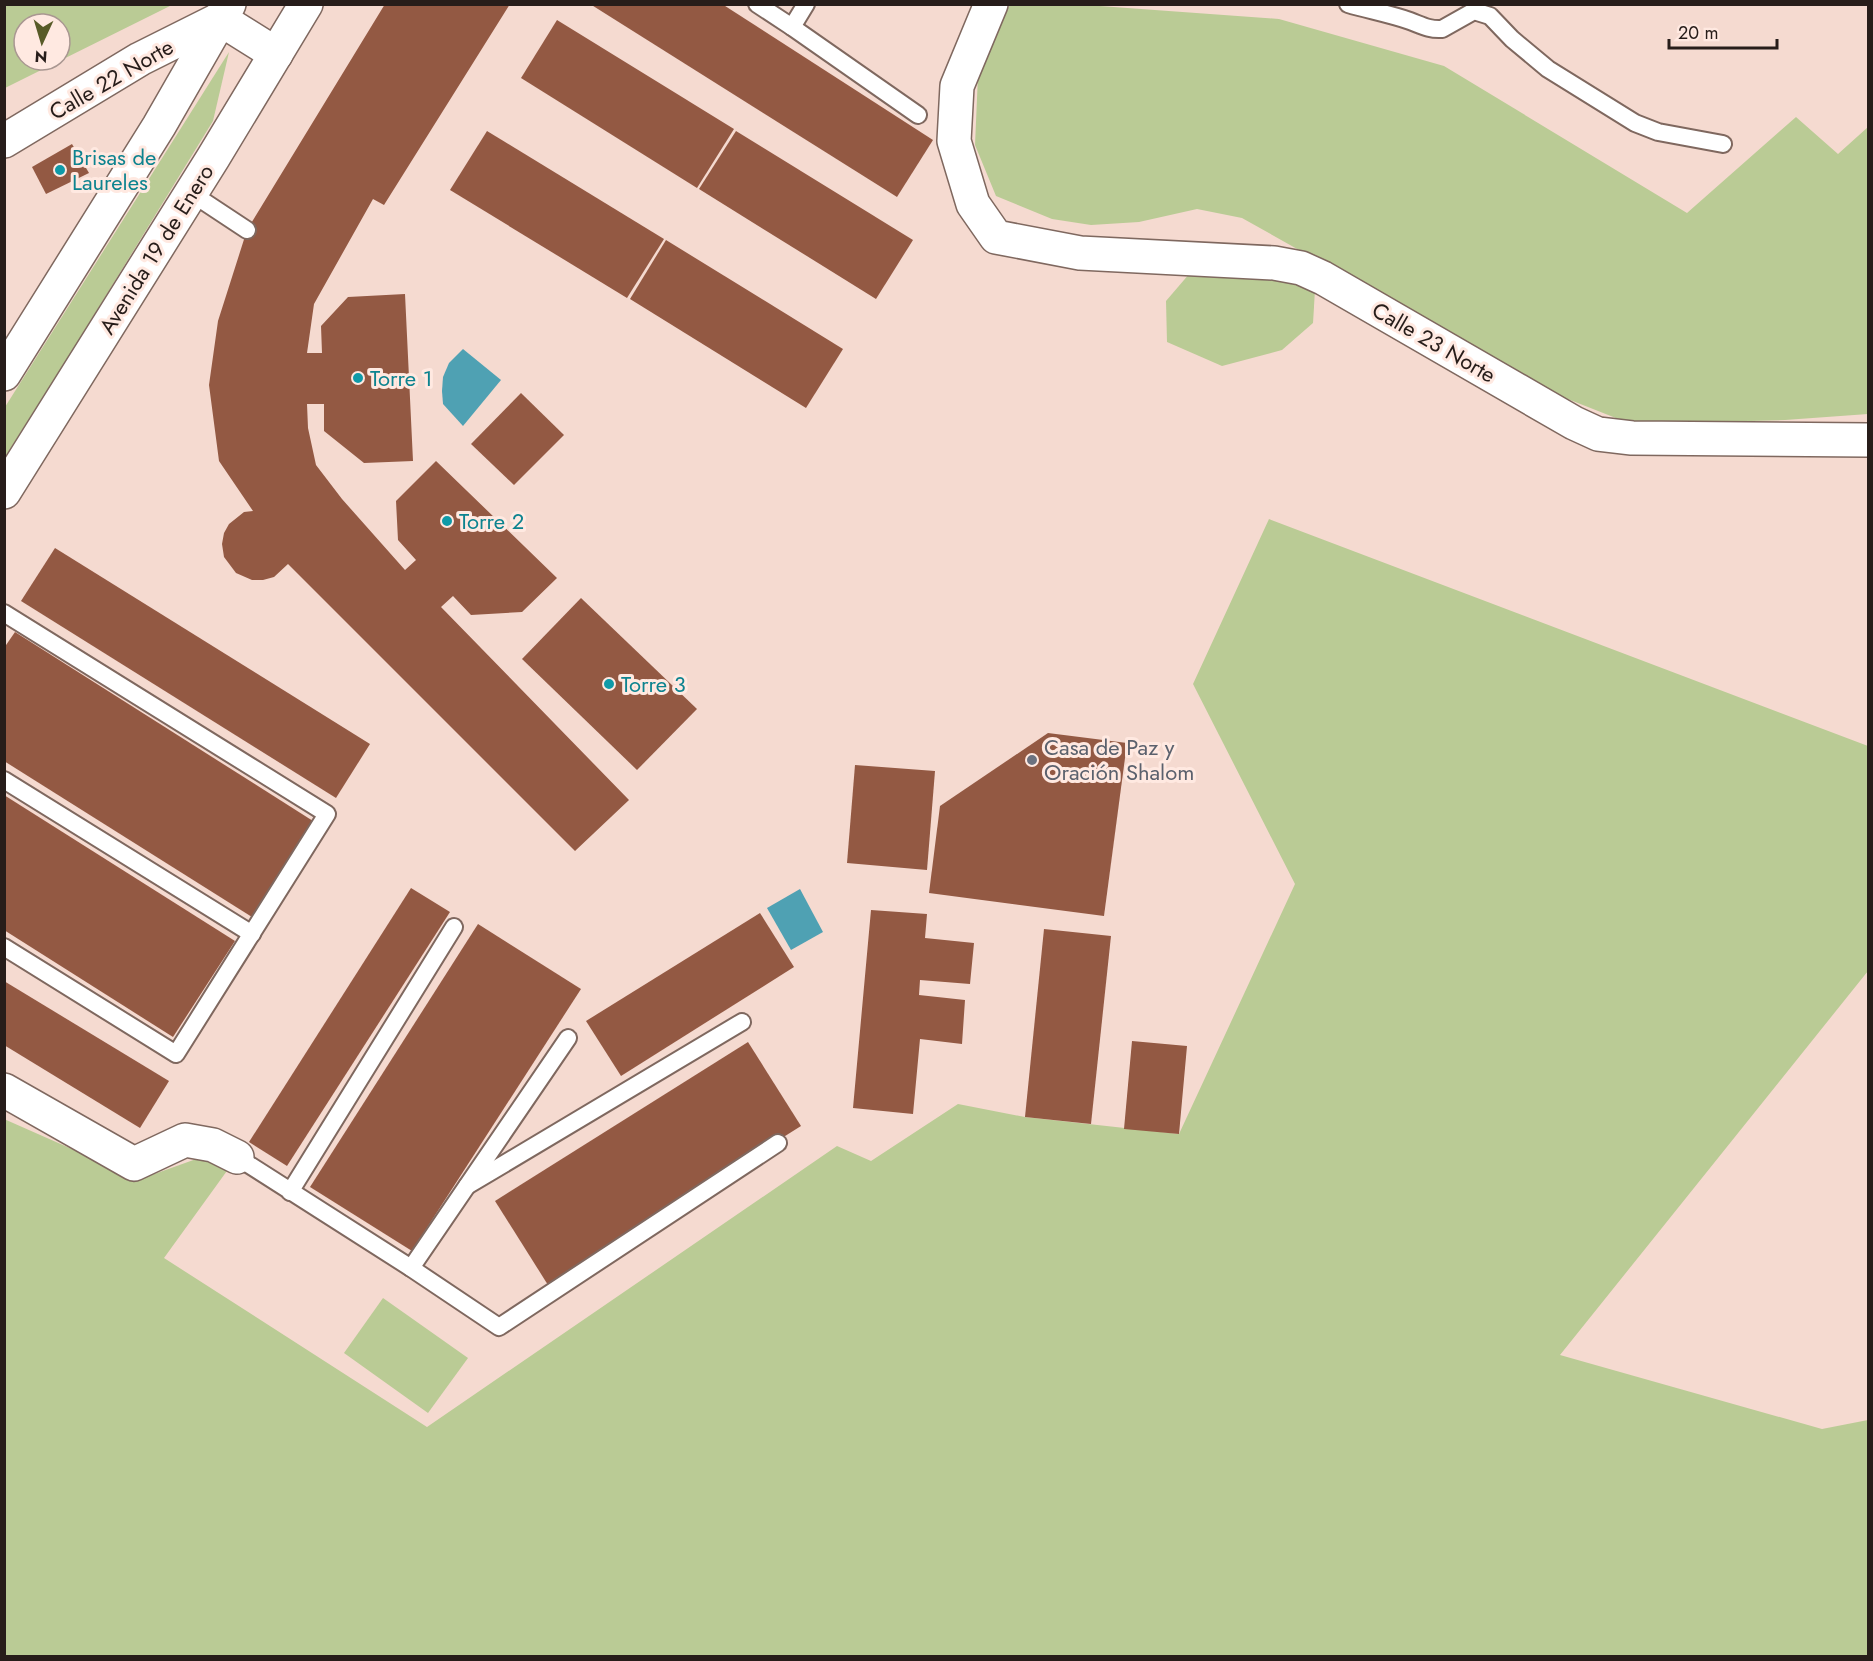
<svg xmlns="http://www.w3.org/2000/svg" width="1873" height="1661" font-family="Jost,sans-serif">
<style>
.green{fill:#bacb95;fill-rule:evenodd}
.water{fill:#4fa1b3}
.building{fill:#935943}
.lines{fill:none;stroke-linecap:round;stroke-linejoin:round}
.lane-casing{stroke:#7f685f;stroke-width:20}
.street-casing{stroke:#7f685f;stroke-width:36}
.primary-casing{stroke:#7f685f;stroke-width:36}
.lane{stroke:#fff;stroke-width:16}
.street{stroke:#fff;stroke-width:33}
.primary{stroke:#fff;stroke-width:33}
.culture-dot{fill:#0f9aa8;stroke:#ffe9e1;stroke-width:2}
.worship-dot{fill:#6b7280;stroke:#ffe9e1;stroke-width:2}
.labels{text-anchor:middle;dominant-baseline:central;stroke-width:6;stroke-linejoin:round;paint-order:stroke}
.street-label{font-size:22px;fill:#271d1a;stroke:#ffe9e1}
.culture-label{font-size:22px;fill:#0d838f;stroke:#ffe9e1;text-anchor:start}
.worship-label{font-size:22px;fill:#5b616d;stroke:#ffe9e1;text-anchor:start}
</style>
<rect width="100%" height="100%" fill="#f5dad0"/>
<!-- green -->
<g class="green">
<path d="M5 4H172V5L5 88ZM24 24H60V60H24Z"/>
<path d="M1010 4 1086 5 1279 19 1444 66 1687 213 1796 117 1838 154 1868 127V414L1785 420 1631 424 1555 394 1242 218 1197 209 1139 222 1091 225 1052 219 996 196 975 145 978 75Z"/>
<path d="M229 52 213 121 75 346 5 457V407Z"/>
<path d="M1190 273H1284L1315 290 1313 323 1282 350 1222 366 1167 342 1166 301Z"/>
<path d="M1269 519 1868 746V971L1560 1355 1822 1429 1868 1420V1656H5L4 1119 124 1172 146 1177 199 1158 237 1157 164 1258 427 1427 837 1146 871 1161 958 1104 1025 1117 1179 1134 1295 884 1193 684Z"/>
<path d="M383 1298 468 1358 428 1413 344 1353Z"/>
</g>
<!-- water -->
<g class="water">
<path d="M463 349 501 380 463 426 443 404 442 391 443 377 449 363Z"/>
<path d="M800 889 823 932 791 950 767 908Z"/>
</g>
<!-- building -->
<g class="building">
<path d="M385 4H510L384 205 373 199 314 304 307 353H322L321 326 348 297 405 294 413 461 364 463 324 431V404H307L308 428 316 465 342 499 405 570 416 560 398 540 396 501 436 461 557 578 522 612 471 615 453 596 441 607 629 800 575 851 288 564 274 577 263 580H252L236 573 224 557 222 544 224 533 229 524 244 512 253 511 219 461 209 385 218 321 247 230Z"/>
<path d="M590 4H722L933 140 897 197Z"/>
<path d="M557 20 734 129 697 188 521 78Z"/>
<path d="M487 131 664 239 627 298 450 190Z"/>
<path d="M736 131 913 240 876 299 699 189Z"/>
<path d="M72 144 89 173 46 194 32 167Z"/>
<path d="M666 240 843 349 806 408 630 299Z"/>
<path d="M521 393 564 435 514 485 471 444Z"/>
<path d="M55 548 370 744 336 798 21 601Z"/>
<path d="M581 598 697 709 637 770 522 659Z"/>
<path d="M15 632 313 821 252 917 4 761V648Z"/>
<path d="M1048 733 1127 743 1104 916 929 893 940 806Z"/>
<path d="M855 765 935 771 927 870 847 863Z"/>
<path d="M4 795 235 941 173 1037 4 930Z"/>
<path d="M411 888 450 912 287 1166 249 1142Z"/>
<path d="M871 910 927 914 925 938 974 943 970 984 920 980 919 995 965 1000 962 1044 920 1039 913 1114 853 1108Z"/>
<path d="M760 913 794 967 621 1076 586 1021Z"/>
<path d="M478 924 581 989 412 1251 310 1187Z"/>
<path d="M1044 929 1111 936 1091 1124 1025 1117Z"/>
<path d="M4 981 169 1081 140 1128 4 1045Z"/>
<path d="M1132 1041 1187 1046 1179 1134 1124 1129Z"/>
<path d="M748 1042 801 1126 548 1285 495 1201Z"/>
</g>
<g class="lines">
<defs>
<g id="lane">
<path d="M757 4 792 27 918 115"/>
<path d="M1348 4C1368 10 1390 14 1410 21 1421 25 1429 30 1442 29L1474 11 1490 16 1512 39 1548 69 1635 123 1658 132 1723 144"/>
<path d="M792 27 806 4"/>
<path d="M191 193 247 230"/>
<path d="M4 613 327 814 176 1054 4 947"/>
<path d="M4 780 252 934"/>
<path d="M237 1157 411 1268 499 1327 778 1143"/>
<path d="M467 1186 742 1022"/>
<path d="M290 1192 454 927"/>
<path d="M411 1268 568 1038"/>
</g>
<g id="street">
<path d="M991 4 957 86 954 141 973 204 996 237 1080 253 1274 263 1301 268 1323 278 1574 423 1598 434 1632 438 1868 440"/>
<path d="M4 141 140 59 220 19"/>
<path d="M4 1090 134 1164 185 1140 213 1145 237 1157"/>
</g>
<g id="primary">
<path d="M220 19 276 54"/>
<path d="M4 374 159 126 229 4"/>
<path d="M4 492 213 158 306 4"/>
</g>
</defs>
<!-- lane casing -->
<use href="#lane" class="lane-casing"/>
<!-- street casing -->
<use href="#street" class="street-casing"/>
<!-- primary casing -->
<use href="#primary" class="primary-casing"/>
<!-- lane -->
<use href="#lane" class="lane"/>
<!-- street -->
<use href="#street" class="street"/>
<!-- primary -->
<use href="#primary" class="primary"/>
</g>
<!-- markers -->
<g class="culture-dot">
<circle cx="60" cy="170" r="6"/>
<circle cx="358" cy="378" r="6"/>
<circle cx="447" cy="521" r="6"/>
<circle cx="609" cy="684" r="6"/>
</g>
<circle class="worship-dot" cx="1032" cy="760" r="6"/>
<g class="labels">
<!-- street labels -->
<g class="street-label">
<text transform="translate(111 79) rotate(-30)">Calle 22 Norte</text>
<text transform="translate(156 249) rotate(-58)">Avenida 19 de Enero</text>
<text transform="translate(1434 342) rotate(30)">Calle 23 Norte</text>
</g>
<!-- culture labels -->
<g class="culture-label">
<text x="72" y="157">Brisas de<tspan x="72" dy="25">Laureles</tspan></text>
<text x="370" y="378">Torre 1</text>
<text x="459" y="521">Torre 2</text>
<text x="621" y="684">Torre 3</text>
</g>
<!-- worship labels -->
<g class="worship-label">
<text x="1044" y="747">Casa de Paz y<tspan x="1044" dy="25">Oración Shalom</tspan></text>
</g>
</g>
<!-- border -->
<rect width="1873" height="1661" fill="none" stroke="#271d1a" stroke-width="12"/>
<!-- north arrow -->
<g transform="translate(42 42) rotate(184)"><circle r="28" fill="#ffe9e1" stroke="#a99791" stroke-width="1.5"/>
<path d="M0-4.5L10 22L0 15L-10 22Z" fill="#585b28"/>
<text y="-9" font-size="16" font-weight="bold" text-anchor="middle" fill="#271d1a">N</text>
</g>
<!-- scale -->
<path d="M1669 39v9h108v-9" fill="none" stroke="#271d1a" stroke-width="3"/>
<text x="1678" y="39" font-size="18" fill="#271d1a" stroke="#ffe9e1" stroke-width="4.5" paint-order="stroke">20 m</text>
</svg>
